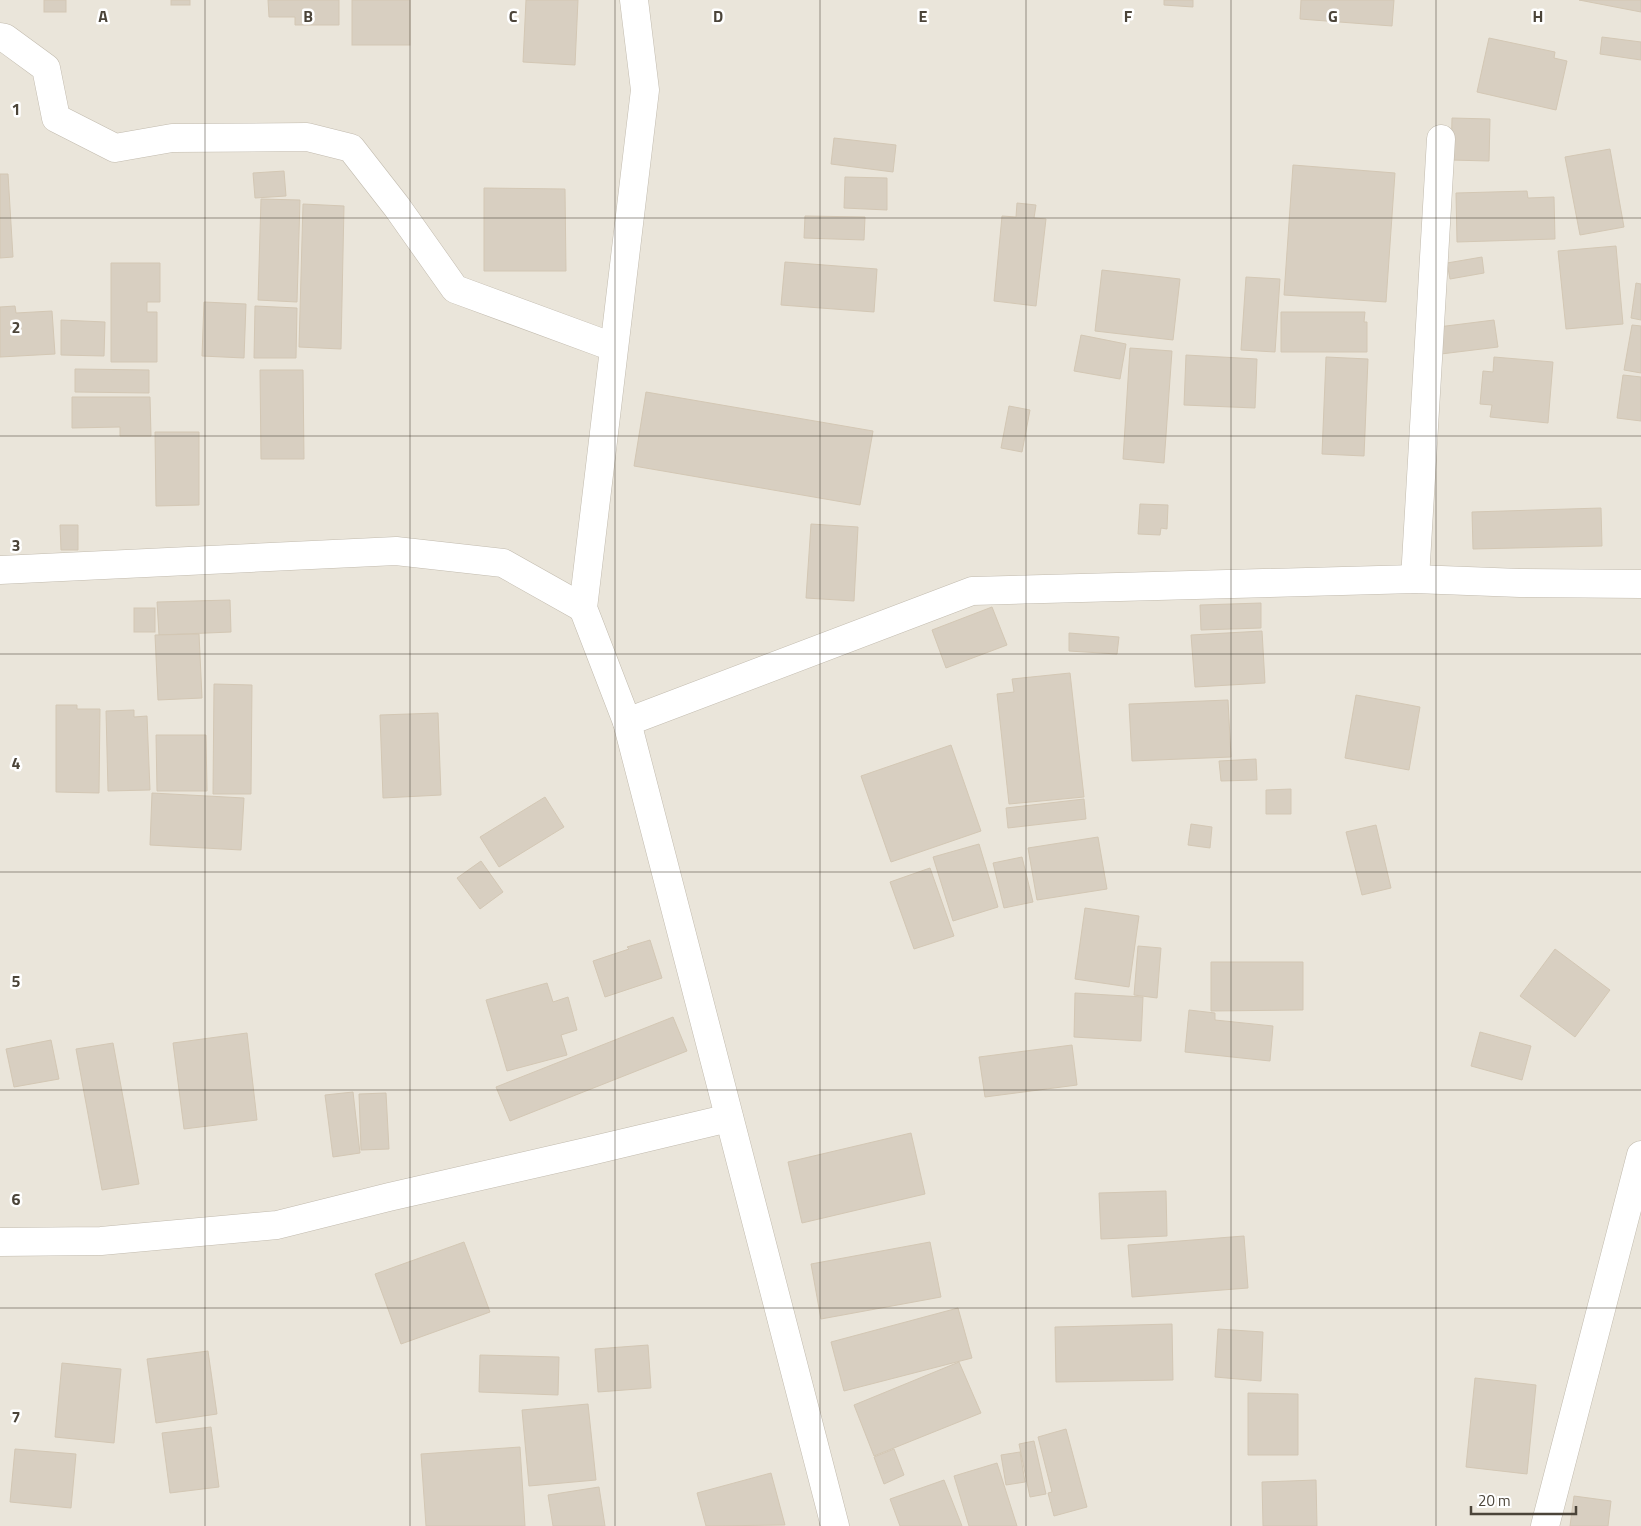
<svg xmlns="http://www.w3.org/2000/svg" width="1641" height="1526" font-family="'Titillium Web',sans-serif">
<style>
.residential{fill:#eae5da}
.building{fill:#d8cfc1;stroke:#d3c7b4}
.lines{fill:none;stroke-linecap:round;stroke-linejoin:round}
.minor-casing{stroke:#c2bbae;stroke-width:29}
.minor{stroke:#fff;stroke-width:28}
.grid{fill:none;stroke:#4b4439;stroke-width:1;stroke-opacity:0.55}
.grid-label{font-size:16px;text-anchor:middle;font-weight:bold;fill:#4b4439;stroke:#fff;stroke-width:5;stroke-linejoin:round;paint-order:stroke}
</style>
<rect width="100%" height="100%" fill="#f6f3ec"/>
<!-- residential -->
<rect class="residential" x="0" y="0" width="1641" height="1526"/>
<!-- building -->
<g class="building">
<rect x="44" y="0" width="22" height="12"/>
<rect x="171" y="0" width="19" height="5"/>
<path d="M268 0H339V25H295V17H269Z"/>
<rect x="352" y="0" width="58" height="45"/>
<path d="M526 0H578L575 65 523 62Z"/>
<path d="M1164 0H1193V7L1164 5Z"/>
<path d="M1301 0H1394L1392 26 1300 19Z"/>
<path d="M1579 0H1641V12Z"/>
<path d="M1602 37 1641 42V60L1600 54Z"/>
<path d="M1489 38 1555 52 1554 58 1567 61 1556 110 1477 92Z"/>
<path d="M1452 118 1490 119 1489 161 1451 160Z"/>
<path d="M834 138 896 145 893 172 831 164Z"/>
<path d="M1610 149 1624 227 1580 235 1565 157Z"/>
<path d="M1293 165 1395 173 1386 302 1284 295Z"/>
<path d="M284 171 286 196 255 198 253 173Z"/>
<path d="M0 174H8L13 257 0 258Z"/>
<path d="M845 177 887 178V210L844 208Z"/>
<path d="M484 188 565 189 566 271H484Z"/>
<path d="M1527 191 1528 198 1554 197 1555 239 1457 242 1456 193Z"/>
<path d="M261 199 300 200 297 302 258 300Z"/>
<path d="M1017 203 1036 205 1034 218 1046 219 1036 306 994 301 1002 216 1016 217Z"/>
<path d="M303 204 344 206 341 349 299 347Z"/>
<path d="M805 216 865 217 864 240 804 238Z"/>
<path d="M1616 246 1623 324 1566 329 1558 251Z"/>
<path d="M1482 257 1484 273 1450 279 1447 263Z"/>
<path d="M785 262 877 269 874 312 781 305Z"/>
<path d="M111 263H160V302H147V312H157V362H111Z"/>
<path d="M1102 270 1180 279 1173 340 1095 331Z"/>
<path d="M1246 277 1280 279 1275 352 1241 350Z"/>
<path d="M1636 283 1641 284V320L1631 318Z"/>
<path d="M204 302 246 304 244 358 202 356Z"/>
<path d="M15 306 16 313 52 311 55 354 0 357V307Z"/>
<path d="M255 306 297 308 296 358H254Z"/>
<path d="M1281 312H1365L1364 322H1367V352H1281Z"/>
<path d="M61 320 105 322 104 356 61 355Z"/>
<path d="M1494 320 1498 347 1441 354 1438 327Z"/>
<path d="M1632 325 1641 326V373L1624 370Z"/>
<path d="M1081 335 1126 344 1120 379 1074 371Z"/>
<path d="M1130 348 1172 351 1164 463 1123 459Z"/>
<path d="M1186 355 1257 359 1255 408 1184 405Z"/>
<path d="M1326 357 1368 359 1364 456 1322 454Z"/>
<path d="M1494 357 1553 362 1548 423 1490 417 1492 405 1480 404 1483 371 1493 372Z"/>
<path d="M75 369 149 370V393L75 392Z"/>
<path d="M260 370H303L304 459H261Z"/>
<path d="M1623 375 1641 377V421L1617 418Z"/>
<path d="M646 392 873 431 860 505 634 466Z"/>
<path d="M72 397H150L151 436H120V427L72 428Z"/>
<path d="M1009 406 1030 410 1022 452 1001 448Z"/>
<path d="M155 432H199V505L156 506Z"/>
<path d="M1140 504 1168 505 1167 529 1161 528 1160 535 1138 534Z"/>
<path d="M1601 508 1602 546 1473 549 1472 512Z"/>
<path d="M811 524 858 527 854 601 806 598Z"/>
<path d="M60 525H78V550H61Z"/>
<path d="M230 600 231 632 159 635 157 602Z"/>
<path d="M1261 603V628L1201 630 1200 605Z"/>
<path d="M992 607 1007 645 946 668 932 630Z"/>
<rect x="134" y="608" width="21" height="24"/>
<path d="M1262 631 1265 683 1195 687 1191 635Z"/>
<path d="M1069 633 1119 637 1117 654 1069 651Z"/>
<path d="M199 634 202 698 158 700 155 635Z"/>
<path d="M1070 673 1084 797 1009 804 997 694 1014 692 1012 679Z"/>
<path d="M214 684 252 685 251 794H213Z"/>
<path d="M1356 695 1420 707 1409 770 1345 758Z"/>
<path d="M1228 700 1231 757 1132 761 1129 704Z"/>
<path d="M56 705H77V709H100L99 793 56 792Z"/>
<path d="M134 710V717L147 716 150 790 108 791 106 711Z"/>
<path d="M438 713 441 795 383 798 380 715Z"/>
<path d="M156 735H206L207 791H157Z"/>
<path d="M951 745 981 831 891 862 861 776Z"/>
<path d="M1256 759 1257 780 1221 781 1219 761Z"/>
<path d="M1291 789V814H1266V790Z"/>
<path d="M152 793 244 798 241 850 150 845Z"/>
<path d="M545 797 564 827 499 867 480 837Z"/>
<path d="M1084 799 1086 819 1008 828 1006 808Z"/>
<path d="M1191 824 1212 827 1210 848 1188 845Z"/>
<path d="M1376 825 1391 888 1362 895 1346 832Z"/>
<path d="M1098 837 1107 889 1037 900 1028 848Z"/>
<path d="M979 844 998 907 953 921 933 857Z"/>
<path d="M1022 857 1033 902 1004 908 993 863Z"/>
<path d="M481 861 503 892 480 909 457 878Z"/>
<path d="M930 868 954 936 914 949 890 882Z"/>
<path d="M1085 908 1139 916 1129 987 1075 979Z"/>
<path d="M650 940 662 978 605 997 593 961 629 949 627 947Z"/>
<path d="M1138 946 1161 948 1157 998 1134 995Z"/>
<path d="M1555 949 1610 990 1575 1037 1520 996Z"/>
<path d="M1211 962H1303V1010L1211 1011Z"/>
<path d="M547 983 553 1002 568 997 577 1030 561 1035 567 1055 507 1071 486 1000Z"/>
<path d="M1075 993 1143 997 1141 1041 1074 1037Z"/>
<path d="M1189 1010 1215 1013V1020L1273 1026 1270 1061 1185 1052Z"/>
<path d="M673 1017 687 1051 510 1121 496 1087Z"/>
<path d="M1480 1032 1531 1046 1522 1080 1471 1066Z"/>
<path d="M247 1033 257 1120 184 1129 173 1043Z"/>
<path d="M51 1040 59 1079 14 1087 6 1049Z"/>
<path d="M113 1043 139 1184 102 1190 76 1049Z"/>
<path d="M1072 1045 1077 1085 985 1097 979 1057Z"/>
<path d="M353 1092 360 1153 333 1157 325 1095Z"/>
<path d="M386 1093 389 1149 361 1150 359 1094Z"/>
<path d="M911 1133 925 1194 802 1223 788 1162Z"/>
<path d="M1166 1191 1167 1236 1101 1239 1099 1193Z"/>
<path d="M1244 1236 1248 1288 1132 1297 1128 1245Z"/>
<path d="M464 1242 490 1312 401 1344 375 1274Z"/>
<path d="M930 1242 941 1297 821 1319 811 1264Z"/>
<path d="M958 1308 972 1358 844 1391 831 1342Z"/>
<path d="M1172 1324 1173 1380 1056 1382 1055 1327Z"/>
<path d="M1218 1329 1263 1332 1261 1381 1215 1377Z"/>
<path d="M648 1345 651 1388 598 1392 595 1349Z"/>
<path d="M208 1351 217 1414 156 1423 147 1359Z"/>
<path d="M480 1355 559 1357 558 1395 479 1392Z"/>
<path d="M959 1362 981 1413 874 1456 854 1405Z"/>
<path d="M62 1363 121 1369 114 1443 55 1437Z"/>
<path d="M1475 1378 1536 1385 1527 1474 1466 1467Z"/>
<path d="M1248 1393 1298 1394V1455H1248Z"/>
<path d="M588 1404 596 1480 529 1486 522 1410Z"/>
<path d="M211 1427 219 1487 170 1493 162 1433Z"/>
<path d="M1066 1429 1087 1507 1054 1516 1048 1493 1052 1492 1038 1437Z"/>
<path d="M1034 1441 1046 1494 1030 1497 1019 1444Z"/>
<path d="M520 1447 525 1526H426L421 1454Z"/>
<path d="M15 1449 76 1454 71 1508 10 1502Z"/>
<path d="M894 1449 904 1475 884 1484 874 1457Z"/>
<path d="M1020 1452 1025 1482 1006 1485 1001 1455Z"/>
<path d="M997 1463 1017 1526H969L954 1476Z"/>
<path d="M771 1473 785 1525 706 1526 697 1493Z"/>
<path d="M944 1480 962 1526H900L890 1499Z"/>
<path d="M1316 1480 1317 1526H1263L1262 1482Z"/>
<path d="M599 1487 605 1526H553L548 1495Z"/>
<path d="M1574 1496 1611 1501 1608 1526H1570Z"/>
</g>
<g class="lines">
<defs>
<g id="minor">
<path d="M634 0 645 90 583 608 627 722 835 1526"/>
<path d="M0 37 5 38 46 68 56 118 115 148 172 138 307 137 351 148 397 207 455 289 613 347"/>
<path d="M0 570 396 551 503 563 583 608"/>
<path d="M1415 579 1441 139"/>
<path d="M627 722 972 591 1415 579 1520 583 1641 584"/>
<path d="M0 1242 101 1241 277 1225 389 1197 586 1152 729 1118"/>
<path d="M1545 1526 1641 1155"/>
</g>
</defs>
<!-- minor casing -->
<use href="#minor" class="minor-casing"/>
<!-- minor -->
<use href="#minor" class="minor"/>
</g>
<!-- grid -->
<path class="grid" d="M205 0V1526M410 0V1526M615 0V1526M820 0V1526M1026 0V1526M1231 0V1526M1436 0V1526M0 218H1641M0 436H1641M0 654H1641M0 872H1641M0 1090H1641M0 1308H1641"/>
<g class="grid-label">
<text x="103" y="22">A</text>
<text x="308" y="22">B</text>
<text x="513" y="22">C</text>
<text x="718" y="22">D</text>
<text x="923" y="22">E</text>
<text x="1128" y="22">F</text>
<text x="1333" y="22">G</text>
<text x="1538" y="22">H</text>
<text x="16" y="115">1</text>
<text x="16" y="333">2</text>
<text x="16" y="551">3</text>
<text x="16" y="769">4</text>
<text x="16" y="987">5</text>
<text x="16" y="1205">6</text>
<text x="16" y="1423">7</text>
</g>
<!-- scale -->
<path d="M1471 1506v8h105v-8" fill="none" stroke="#4b4439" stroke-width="2.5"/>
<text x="1478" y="1506" font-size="15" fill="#4b4439" stroke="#ffffff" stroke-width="4" paint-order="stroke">20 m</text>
</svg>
